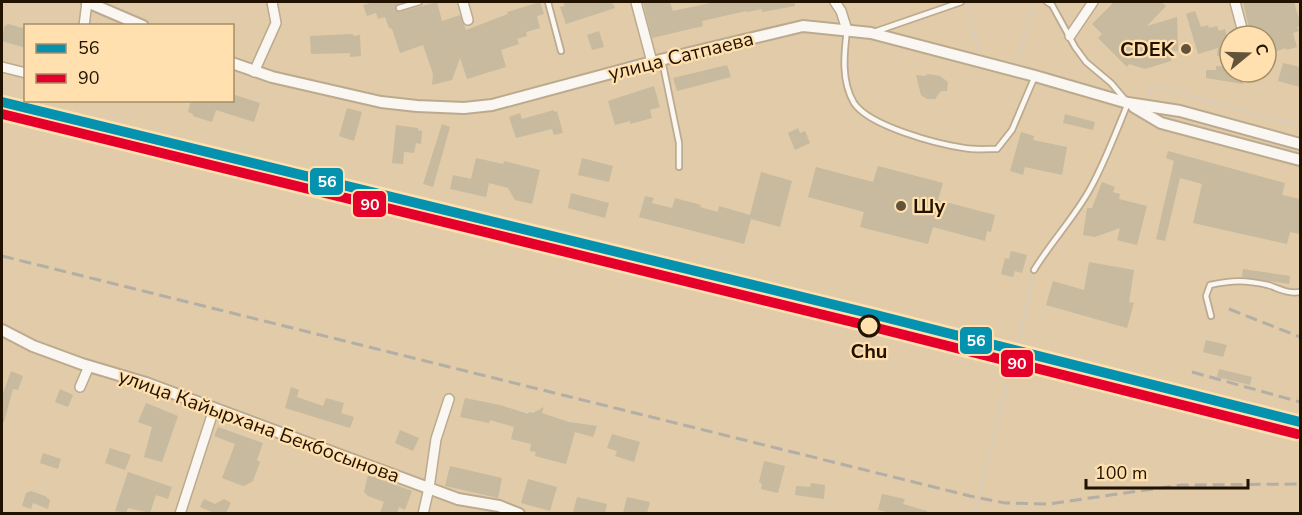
<svg xmlns="http://www.w3.org/2000/svg" width="1302" height="515" font-family="'Nunito Sans',sans-serif">
<style>
.building{fill:#c7ba9e}
.lines{fill:none;stroke-linecap:round;stroke-linejoin:round}
.service-casing{stroke:#bbaa8f;stroke-width:8}
.minor-casing{stroke:#bbaa8f;stroke-width:12}
.tertiary-casing{stroke:#bbaa8f;stroke-width:14}
.path{stroke:#d3cdc2;stroke-width:2;stroke-dasharray:6 3;stroke-linecap:butt}
.service{stroke:#faf7f2;stroke-width:4.5}
.minor{stroke:#faf7f2;stroke-width:9}
.tertiary{stroke:#faf7f2;stroke-width:10}
.rail{stroke:#b3aea6;stroke-width:3;stroke-dasharray:12 6;stroke-linecap:butt}
.path-bridge{stroke:#d3cdc2;stroke-width:2;stroke-dasharray:6 3;stroke-linecap:butt}
.rail-1-casing{stroke:#ffe0ae;stroke-width:15}
.rail-2-casing{stroke:#ffe0ae;stroke-width:15}
.rail-1{stroke:#0592af;stroke-width:10}
.rail-2{stroke:#e4002b;stroke-width:10}
.poi-dot{fill:#64533b;stroke:#ffe0ae;stroke-width:2}
.stop-dot{fill:#ffe0ae;stroke:#211300;stroke-width:3}
.labels{text-anchor:middle;dominant-baseline:central;stroke-width:4.5;stroke-linejoin:round;paint-order:stroke}
.poi-label{font-size:20px;font-weight:bold;fill:#211300;stroke:#ffe0ae;text-anchor:end}
.street-label{font-size:20px;fill:#211300;stroke:#ffe0ae}
.stop-label{font-size:20px;font-weight:bold;fill:#211300;stroke:#ffe0ae}
.line-badge{stroke:#ffe0ae;stroke-width:2}
.badge-label{font-size:16px;text-anchor:middle;font-weight:bold;fill:#fff}
</style>
<rect width="100%" height="100%" fill="#e1cba9"/>
<!-- building -->
<g class="building">
<path d="M374 2H403L395 6V10L399 12 437 2 442 21 460 15 466 30 508 14 507 12 540 2 544 14 537 16 540 28 526 32 527 36 517 39 519 44 501 50 506 67 467 79 460 58 452 80 432 85 433 74 423 45 400 53 392 29 389 28 385 17 378 19 376 13 367 16 363 5Z"/>
<path d="M563 2H612L615 8 566 24 560 7 565 6Z"/>
<path d="M643 2H670L673 11 715 2H795V6L762 12V9L747 12 746 11 702 21 703 26 652 38Z"/>
<path d="M1114 2H1161L1166 6 1147 26 1177 17 1178 51H1173L1171 61 1145 69 1129 64 1127 67 1098 38 1102 34 1092 24Z"/>
<path d="M1243 2H1294L1300 22V26L1297 27 1299 31 1293 33 1297 47 1286 50V48L1266 55V36H1251Z"/>
<path d="M1195 11 1201 27 1208 25 1209 28 1217 26 1219 31 1225 29 1230 53 1217 56 1218 48 1198 54 1186 14Z"/>
<path d="M8 24 26 29V48L2 41 4 27Z"/>
<path d="M599 31 604 47 592 50 587 35Z"/>
<path d="M353 34V36L360 35 361 56 350 57V53L311 54 310 36Z"/>
<path d="M1283 63 1300 67V87L1278 81Z"/>
<path d="M727 65 731 77 677 91 673 78Z"/>
<path d="M1216 66 1230 67V72H1244L1243 84 1206 78V70H1216Z"/>
<path d="M928 74 940 76 948 82 947 91H941L935 99H927L921 95 916 75 925 76Z"/>
<path d="M654 86 660 107 650 110 652 118 630 124V121L615 125 608 101Z"/>
<path d="M232 94 260 103 254 122 216 110 212 122 193 116V114L188 112 191 100H232Z"/>
<path d="M347 108 362 112 354 141 339 136Z"/>
<path d="M554 110V112L557 111 563 133 554 135 552 129 516 138 509 117 520 113 522 119Z"/>
<path d="M1065 114 1095 122 1093 130 1063 123Z"/>
<path d="M442 124 450 127 433 187 423 184Z"/>
<path d="M396 125 418 128V130L422 131 421 144 416 143 414 153 404 152 403 164 392 163Z"/>
<path d="M798 128 800 133 805 131 810 143 795 150 788 133Z"/>
<path d="M1021 132 1034 136 1033 140 1067 147 1062 175 1025 167 1023 175 1010 171Z"/>
<path d="M1168 151 1285 183 1282 195 1300 199V234L1290 232 1287 244 1193 223 1202 184 1180 178 1165 241 1156 239 1174 161 1166 158Z"/>
<path d="M476 158 503 164 504 161 540 170 532 204 515 200 508 188 489 183 486 197 450 189 453 175 471 179Z"/>
<path d="M582 158 613 166 609 182 578 175Z"/>
<path d="M878 166 943 183 938 200 995 215 991 232 987 231 985 241 933 227 928 244 860 227 864 212 808 197 816 167 873 182Z"/>
<path d="M761 172 792 181 780 227 751 219 744 244 639 217 645 196 654 198 652 203 672 208 675 198 701 205 700 207 718 212 719 206 750 215Z"/>
<path d="M1102 182 1115 187 1113 192 1120 194 1119 199 1147 206 1137 245 1117 240 1120 228 1095 237 1083 235 1087 208H1092Z"/>
<path d="M571 193 609 203 605 218 568 208Z"/>
<path d="M1011 251 1027 255 1022 273 1015 271 1013 277 1001 274 1005 258 1009 259Z"/>
<path d="M1089 262 1134 270 1129 302 1134 303 1127 328 1046 305 1053 281 1084 290Z"/>
<path d="M1243 269 1290 276 1289 284 1242 277Z"/>
<path d="M1206 340 1227 345 1223 357 1203 352Z"/>
<path d="M1219 369 1252 377 1250 385 1217 377Z"/>
<path d="M11 371 23 376 18 390 13 389 4 422H2V396Z"/>
<path d="M291 387 299 390 297 397 323 406 326 398 344 403 341 413 354 417 350 428 285 408Z"/>
<path d="M60 389 73 395 68 407 55 402Z"/>
<path d="M465 398 500 405 528 414 529 412 533 413 544 407 542 413 569 422 597 426 593 437 575 432 566 464 535 456 536 452 530 451 531 444 511 439 514 427 490 420 489 423 460 417Z"/>
<path d="M146 403 178 416 162 462 144 457 152 427 138 422Z"/>
<path d="M218 427 263 443 257 460 260 462 253 481 248 484 243 486 222 478 235 444 214 436Z"/>
<path d="M400 430 419 438 413 451 395 443Z"/>
<path d="M612 434 640 442 634 462 615 456 617 451 607 448Z"/>
<path d="M110 448 131 455 125 470 105 463Z"/>
<path d="M43 453 61 459 58 469 40 463Z"/>
<path d="M764 461 785 466 778 493 761 489 762 484 759 482Z"/>
<path d="M450 466 502 478 498 498 445 486Z"/>
<path d="M128 472 172 487 168 499 156 495 150 513 128 508 126 513 115 511Z"/>
<path d="M368 475 412 491 405 510 399 507 397 513H380L384 502 368 496 364 492Z"/>
<path d="M528 479 557 487 550 511 521 503Z"/>
<path d="M811 483 825 485 824 499 795 495 796 486 810 487Z"/>
<path d="M31 491 45 496 50 500 48 509 33 503 31 509 22 506 26 493Z"/>
<path d="M882 494 905 499 903 504 927 511V513H891L878 510Z"/>
<path d="M577 497 607 504 605 513H573Z"/>
<path d="M627 497 650 502 647 513H623Z"/>
<path d="M204 499 215 504 224 499 231 503 226 513H214L200 507Z"/>
</g>
<g class="lines">
<defs>
<g id="service">
<path d="M548 2 561 51"/>
<path d="M399 8 419 2"/>
<path d="M847 30C844 54 841 81 854 103 869 126 937 144 964 148 974 150 986 149 997 149L1012 130 1035 76"/>
<path d="M877 31 961 2"/>
<path d="M662 60 679 143V167"/>
<path d="M1034 270C1051 242 1074 218 1090 189 1105 162 1116 132 1128 103L1111 83 1086 62 1075 47 1052 5 1047 2"/>
<path d="M1211 316 1206 296 1210 285C1232 280 1246 280 1268 285 1280 289 1288 294 1300 292"/>
</g>
<g id="minor">
<path d="M463 2 468 20"/>
<path d="M636 2 652 62"/>
<path d="M835 2 841 11 847 30"/>
<path d="M1235 2 1244 36"/>
<path d="M84 26 87 2"/>
<path d="M1070 36 1093 2"/>
<path d="M2 67 26 73"/>
<path d="M254 72 276 23 272 2"/>
<path d="M1253 72 1254 74"/>
<path d="M80 387 89 366"/>
<path d="M180 514 214 409"/>
<path d="M423 514 429 488 436 439 449 399"/>
</g>
<g id="tertiary">
<path d="M87 2 143 26"/>
<path d="M232 63 272 77 381 102 417 106 464 108 492 105 652 62 803 26 871 33 1035 76 1128 103 1180 111 1300 144"/>
<path d="M1134 107 1161 123 1300 160"/>
<path d="M2 330 33 346 82 364 146 383 458 499 499 506 519 514"/>
</g>
</defs>
<!-- service casing -->
<use href="#service" class="service-casing"/>
<!-- minor casing -->
<use href="#minor" class="minor-casing"/>
<!-- tertiary casing -->
<use href="#tertiary" class="tertiary-casing"/>
<!-- path -->
<g class="path">
<path d="M968 4 978 52"/>
<path d="M1019 60 1032 2"/>
<path d="M1150 98 1152 86 1300 126"/>
<path d="M1026 309 1033 276"/>
<path d="M975 511 983 514"/>
</g>
<!-- service -->
<use href="#service" class="service"/>
<!-- minor -->
<use href="#minor" class="minor"/>
<!-- tertiary -->
<use href="#tertiary" class="tertiary"/>
<!-- rail -->
<g class="rail">
<path d="M2 112 869 326 1096 385 1300 434"/>
<path d="M2 256 970 496 1005 503 1048 504 1181 485 1300 484"/>
<path d="M1229 309 1300 337"/>
<path d="M1192 372 1300 402"/>
</g>
<!-- path-bridge -->
<path class="path-bridge" d="M975 511 1026 309"/>
<defs>
<path id="rail-1" d="M2 102 872 314 1300 422"/>
<path id="rail-2" d="M2 114 869 326 1297 434"/>
</defs>
<!-- rail-1 casing -->
<use href="#rail-1" class="rail-1-casing"/>
<!-- rail-2 casing -->
<use href="#rail-2" class="rail-2-casing"/>
<!-- rail-1 -->
<use href="#rail-1" class="rail-1"/>
<!-- rail-2 -->
<use href="#rail-2" class="rail-2"/>
</g>
<!-- markers -->
<g class="poi-dot">
<circle cx="1186" cy="49" r="6"/>
<circle cx="901" cy="206" r="6"/>
</g>
<circle class="stop-dot" cx="869" cy="326" r="10"/>
<g class="labels">
<!-- poi labels -->
<g class="poi-label">
<text x="1174" y="49">CDEK</text>
<text x="913" y="206" text-anchor="start">Шу</text>
</g>
<!-- street labels -->
<g class="street-label">
<text transform="translate(681 56) rotate(-14)">улица Сатпаева</text>
<text transform="translate(259 426) rotate(20)">улица Кайырхана Бекбосынова</text>
</g>
<!-- stop labels -->
<g class="stop-label">
<text x="869" y="351">Chu</text>
</g>
</g>
<g class="line-badge">
<rect x="309" y="167" width="35" height="29" rx="6" fill="#0592af"/>
<rect x="352" y="190" width="35" height="28" rx="6" fill="#e4002b"/>
<rect x="959" y="326" width="34" height="29" rx="6" fill="#0592af"/>
<rect x="1000" y="349" width="34" height="29" rx="6" fill="#e4002b"/>
</g>
<g class="badge-label">
<text x="327" y="187">56</text>
<text x="370" y="210">90</text>
<text x="976" y="346">56</text>
<text x="1017" y="369">90</text>
</g>
<!-- border -->
<rect width="1302" height="515" fill="none" stroke="#211300" stroke-width="6"/>
<!-- legend -->
<rect x="24" y="24" width="210" height="78" fill="#ffe0ae" stroke="#a68e68" stroke-width="1.5"/>
<rect x="36" y="44" width="30" height="9" fill="#0592af" stroke="#a68e68" stroke-width="1.5"/>
<text x="78" y="54" font-size="18" fill="#211300">56</text>
<rect x="36" y="74" width="30" height="9" fill="#e4002b" stroke="#a68e68" stroke-width="1.5"/>
<text x="78" y="84" font-size="18" fill="#211300">90</text>
<!-- north arrow -->
<g transform="translate(1248 54) rotate(71)"><circle r="28" fill="#ffe0ae" stroke="#a68e68" stroke-width="1.5"/>
<path d="M0-4.5L10 22L0 15L-10 22Z" fill="#64533b"/>
<text y="-9" font-size="16" font-weight="bold" text-anchor="middle" fill="#211300">С</text>
</g>
<!-- scale -->
<path d="M1086 479v9h162v-9" fill="none" stroke="#211300" stroke-width="3"/>
<text x="1095" y="479" font-size="18" fill="#211300" stroke="#ffe0ae" stroke-width="4.5" paint-order="stroke">100 m</text>
</svg>
